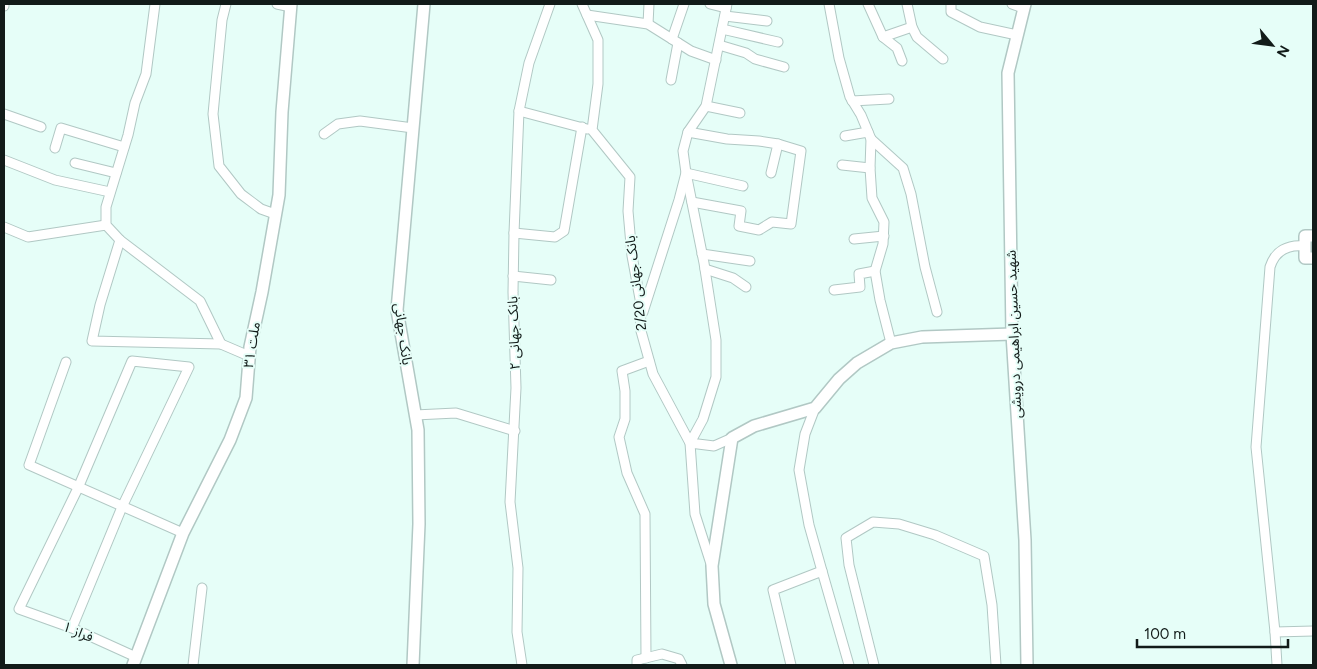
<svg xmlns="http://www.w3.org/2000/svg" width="1317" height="669" font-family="Figtree,'Noto Sans Arabic',sans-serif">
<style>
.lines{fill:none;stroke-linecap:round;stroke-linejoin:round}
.minor-casing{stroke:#b1c8c4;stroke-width:11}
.tertiary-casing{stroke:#b1c8c4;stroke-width:14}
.minor{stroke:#fff;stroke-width:9}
.tertiary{stroke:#fff;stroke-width:11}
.labels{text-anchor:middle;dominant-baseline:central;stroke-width:4;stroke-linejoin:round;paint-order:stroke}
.street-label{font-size:14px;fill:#121b19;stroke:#e6fef8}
</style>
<rect width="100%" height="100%" fill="#e6fef8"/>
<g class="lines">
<defs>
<g id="minor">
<path d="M155 4 146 74 135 103 128 135 106 207V225L120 240 200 301 221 344"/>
<path d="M226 4 222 20 213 114 219 166 241 194 261 209 275 214"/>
<path d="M277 4 291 7"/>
<path d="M582 4 598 40V84L592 130 630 177 628 211 632 256 640 299 641 331 653 374 690 443 695 514 711 564"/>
<path d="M710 4 726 8"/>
<path d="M727 4 706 106 688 132 683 151 686 173 704 263 716 340V377L703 419 690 443 714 446 732 438"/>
<path d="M829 4 839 58 850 97 861 115 871 139 870 168 872 198 884 222 883 244 875 271 880 300 891 343"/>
<path d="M868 4 883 37 897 48 902 61"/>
<path d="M907 4 912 27 917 37 943 59"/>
<path d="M951 4V12L980 27 1017 35"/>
<path d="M1012 4 1023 8"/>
<path d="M4 6V4"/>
<path d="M587 15 648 24 691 51 716 60"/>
<path d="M725 16 767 21"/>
<path d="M648 24 649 4"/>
<path d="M722 29 778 42"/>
<path d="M883 37 912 27"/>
<path d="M672 39 684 4"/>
<path d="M719 45 746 53 755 59 784 67"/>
<path d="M671 80 678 43"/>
<path d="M852 101 889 99"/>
<path d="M706 106 740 113"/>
<path d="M519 111 587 129"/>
<path d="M4 114 41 127"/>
<path d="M688 132 727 139 759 141 778 144 771 173"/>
<path d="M324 134 338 124 360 121 413 128"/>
<path d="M845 136 868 132"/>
<path d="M871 139 903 168 911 194 925 267 937 312"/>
<path d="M55 148 61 128 124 147"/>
<path d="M4 160 55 180 110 192"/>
<path d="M75 163 116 173"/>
<path d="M842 165 870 168"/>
<path d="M692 202 741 211 739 226 759 230 772 222 791 224 801 151 778 144"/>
<path d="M4 227 28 237 106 225"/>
<path d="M514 233 555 237 564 231 582 127"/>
<path d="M854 239 884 236"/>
<path d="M120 240 100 305 92 341 221 344 249 356"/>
<path d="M702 254 750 261"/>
<path d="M705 269 733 278 746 287"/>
<path d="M513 276 551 280"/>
<path d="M834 290 860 287 859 274 875 271"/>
<path d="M643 312 679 200 686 173 743 186"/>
<path d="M66 362 29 465 183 533"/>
<path d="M815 408 805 434 799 470 809 525 822 571"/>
<path d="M415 415 456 413 515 431"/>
<path d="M72 628 122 507 189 367 132 361 78 488 19 609 72 628 136 657"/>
<path d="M1275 632 1313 631"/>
<path d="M646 658 645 514 627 473 619 437 625 419V391L622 371 649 361"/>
<path d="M193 665 202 588"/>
<path d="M522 665 517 632 518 568 510 502 516 388 513 292 514 233 519 111 529 63 550 4"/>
<path d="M637 665V660L662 654 679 659 682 665"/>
<path d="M791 665 773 590 822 571 849 665"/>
<path d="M874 665 849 565 846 538 873 522 899 524 935 535 984 556 992 605 996 665"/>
<path d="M1277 665 1275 632 1256 447 1270 267C1275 251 1288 244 1305 246"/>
</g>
<g id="tertiary">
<path d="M1025 4 1008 73 1012 334 1025 540 1027 665"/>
<path d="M1313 236H1305V258H1313"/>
<path d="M133 665 183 533 230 440 246 398 250 347 262 292 279 195 282 112 291 4"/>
<path d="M413 665 419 524 418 430 397 310 424 4"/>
<path d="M731 665 714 604 712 566 732 438 754 426 815 408 839 379 857 363 891 343 922 337 1012 334"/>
</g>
</defs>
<!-- minor casing -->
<use href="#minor" class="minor-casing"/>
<!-- tertiary casing -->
<use href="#tertiary" class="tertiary-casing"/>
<!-- minor -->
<use href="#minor" class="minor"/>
<!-- tertiary -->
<use href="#tertiary" class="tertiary"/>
</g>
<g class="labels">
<!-- street labels -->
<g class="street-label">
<text transform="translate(636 283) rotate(-97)">بانک جهانی 2/20</text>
<text transform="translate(514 333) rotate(-92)">بانک جهانی ۲</text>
<text transform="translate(403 334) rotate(82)">بانک جهانی</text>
<text transform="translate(1014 334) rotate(-92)">شهید حسین ابراهیمی درویشی</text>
<text transform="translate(252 345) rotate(-81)">ملت ۳۱</text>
<text transform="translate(78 632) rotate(23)">فراز ۱</text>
</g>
</g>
<!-- border -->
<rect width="1317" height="669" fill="none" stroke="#121b19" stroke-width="10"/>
<!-- north arrow -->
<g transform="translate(1272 45) rotate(119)" stroke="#e6fef8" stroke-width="4" paint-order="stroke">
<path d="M0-4L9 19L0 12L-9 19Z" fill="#121b19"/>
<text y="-8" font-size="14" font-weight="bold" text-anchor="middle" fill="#121b19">N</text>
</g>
<!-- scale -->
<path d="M1137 639v8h151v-8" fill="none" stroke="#121b19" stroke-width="2.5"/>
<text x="1144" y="639" font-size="15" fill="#121b19" stroke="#e6fef8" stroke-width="4" paint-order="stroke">100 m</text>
</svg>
